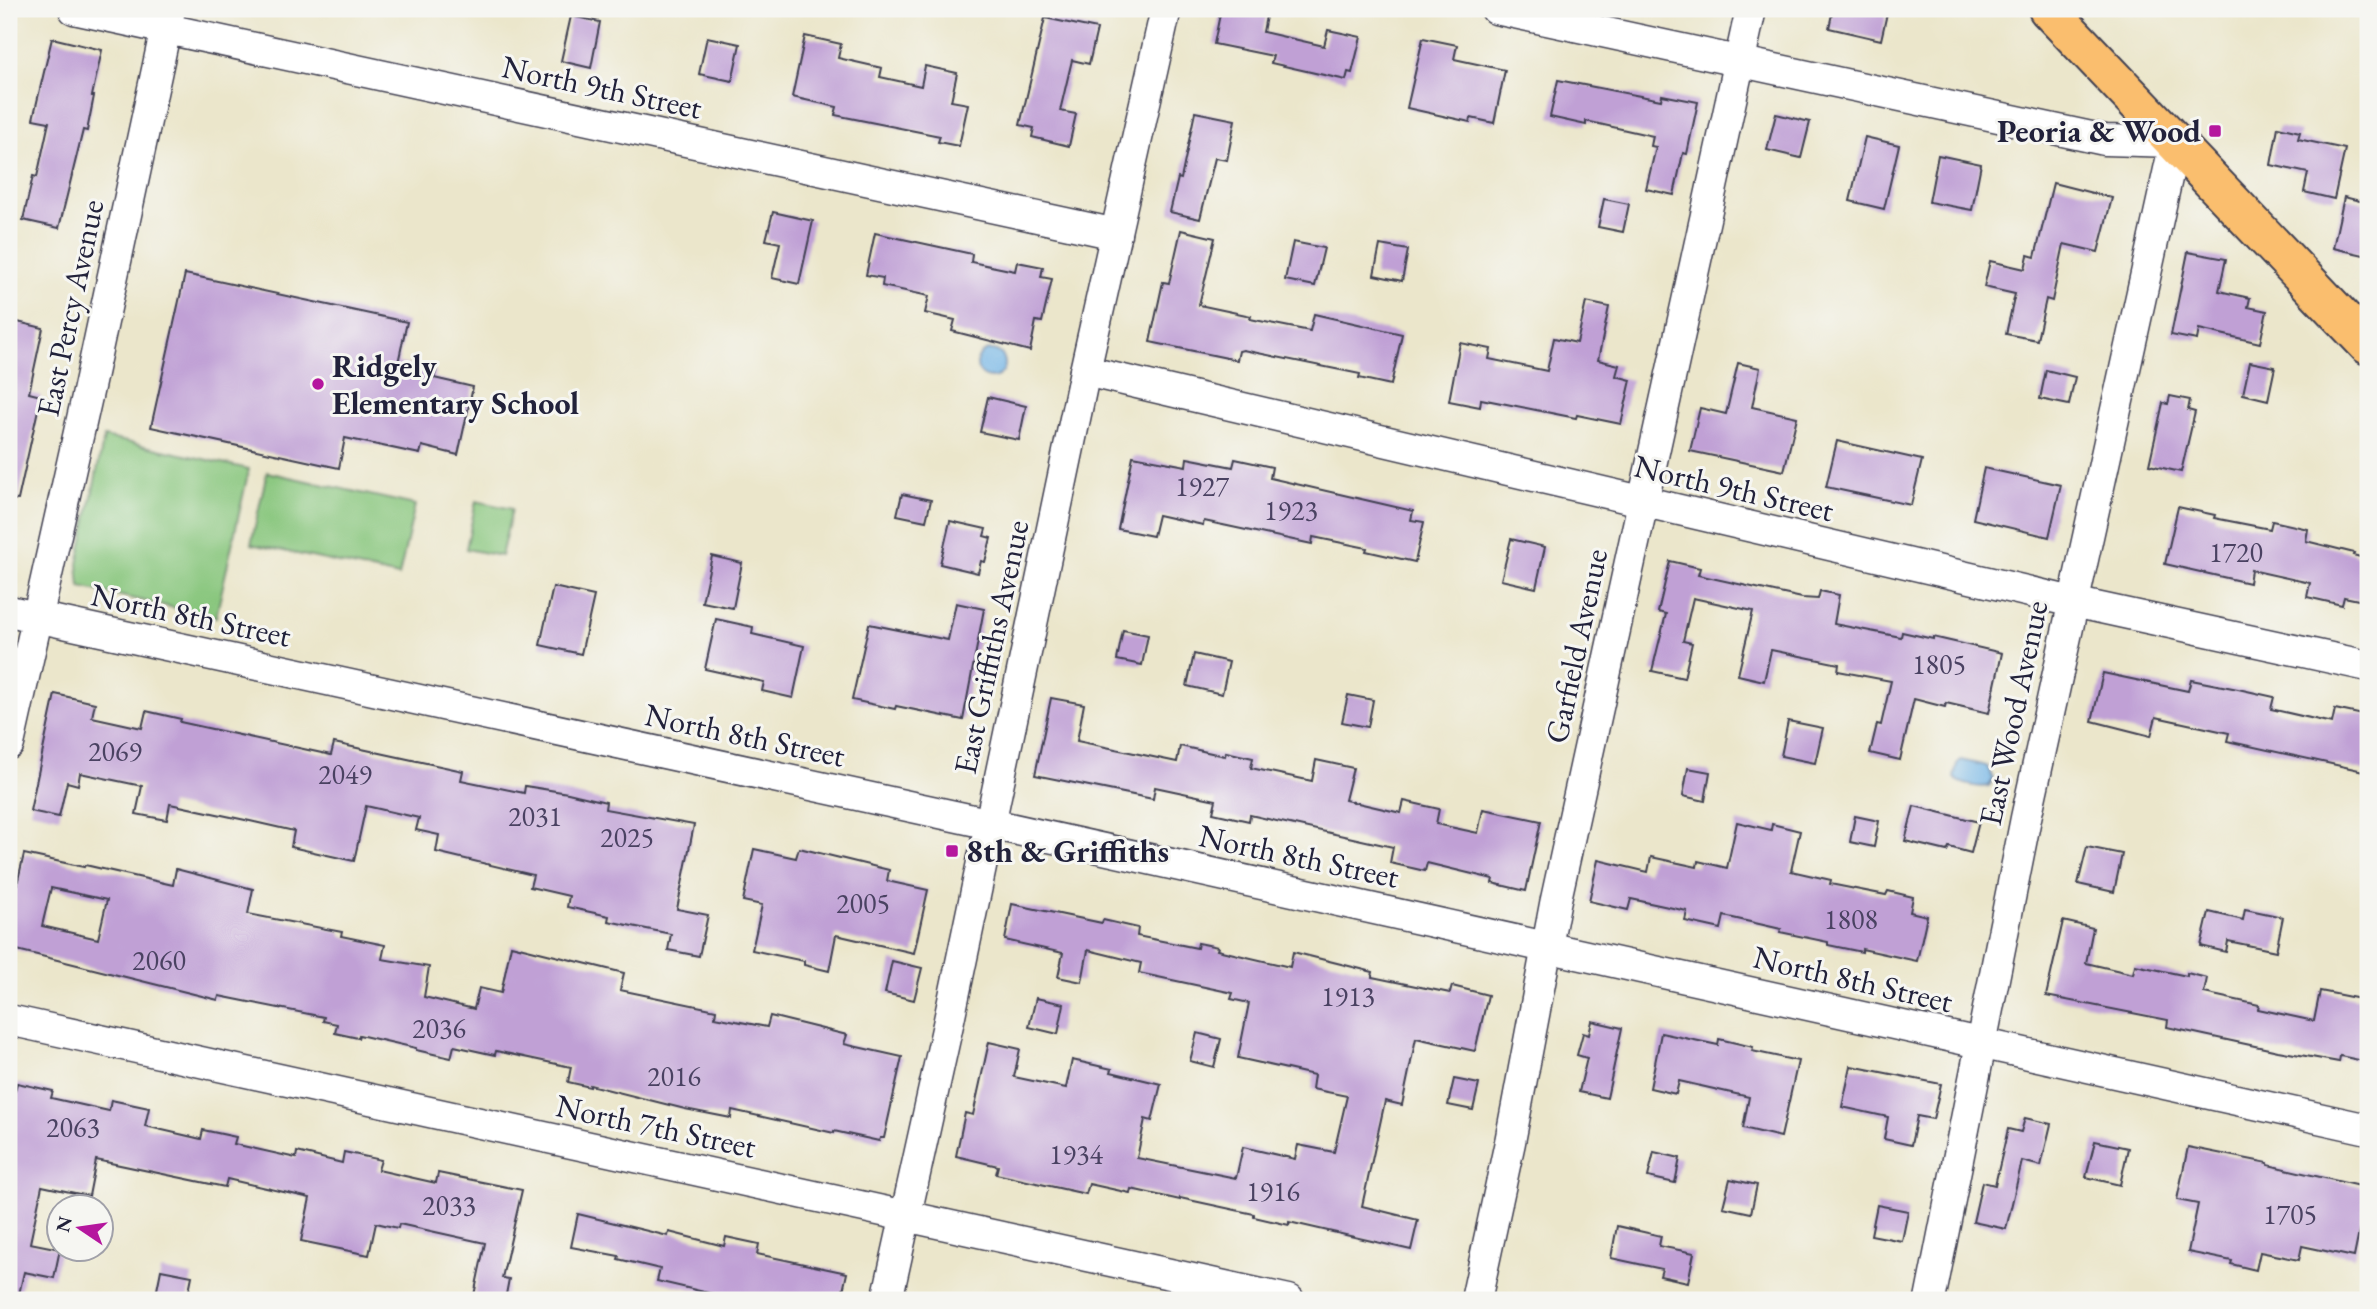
<svg xmlns="http://www.w3.org/2000/svg" width="2377" height="1309" font-family="'EB Garamond',serif">
<style>
.green{fill:#88c67d;stroke:#55745c;stroke-width:2}
.water{fill:#6fb3e5;stroke:#486a90;stroke-width:2}
.building{fill:#c0a0d5;fill-rule:evenodd}
.lines{fill:none;stroke-linecap:round;stroke-linejoin:round}
.minor-casing{stroke:#403f51;stroke-width:33}
.major-casing{stroke:#403f51;stroke-width:42}
.minor{stroke:#fff;stroke-width:30}
.major{stroke:#fabe6e;stroke-width:38}
.poi-dot{fill:#b5179e;stroke:#f6f6f2;stroke-width:2.5}
.labels{text-anchor:middle;dominant-baseline:central;stroke-width:6;stroke-linejoin:round;paint-order:stroke}
.number-label{font-size:28px;fill:#4a4262}
.street-label{font-size:32px;fill:#22223b;stroke:#f6f6f2}
.poi-label{font-size:32px;font-weight:bold;fill:#22223b;stroke:#f6f6f2;text-anchor:start}
</style>
<rect width="100%" height="100%" fill="#f6f6f2"/>
<filter id="ink" filterUnits="userSpaceOnUse"><feTurbulence type="fractalNoise" baseFrequency=".0143" numOctaves="2"/><feDisplacementMap in="SourceGraphic" scale="14" xChannelSelector="R" yChannelSelector="G"/><feConvolveMatrix kernelMatrix="1 2 1 2 8 2 1 2 1" color-interpolation-filters="sRGB"/></filter>
<filter id="wash" filterUnits="userSpaceOnUse"><feTurbulence type="fractalNoise" baseFrequency=".00686" numOctaves="4" result="noise"/><feDisplacementMap in="SourceGraphic" scale="28" xChannelSelector="R" yChannelSelector="G"/><feGaussianBlur stdDeviation="1.57" result="paint"/><feColorMatrix in="noise" values="0 0 0 0 0 0 0 0 0 0 0 0 0 0 0 0 0 1.4 0 .05"/><feComposite in="paint" operator="in"/></filter>
<g filter="url(#wash)">
<rect width="100%" height="100%" fill="#ebe6cb"/>
<!-- green -->
<g class="green">
<path d="M104 437 249 469 216 617 80 587 78 564Z"/>
<path d="M267 472 415 505 399 576 251 544Z"/>
<path d="M476 501 512 509 501 556 466 549Z"/>
</g>
<!-- water -->
<g class="water">
<circle cx="991" cy="364" r="14"/>
<path d="M1961 760 1987 766 1993 779 1989 786C1978 788 1962 785 1954 778L1957 764Z"/>
</g>
<g id="blocks">
<!-- building -->
<g class="building">
<path d="M1221 9H1255L1267 11 1263 32 1324 46 1328 30 1361 37 1352 73 1348 72 1346 80 1271 63 1273 56 1214 44Z"/>
<path d="M1833 9H1888L1881 40 1829 28Z"/>
<path d="M571 16 600 22 591 68 561 61Z"/>
<path d="M1045 18 1097 29 1089 64 1072 60 1060 111 1076 114 1069 146 1032 137 1034 128 1020 125Z"/>
<path d="M805 36 841 44 838 58 882 68 880 77 921 86 925 66 957 73 951 101 968 104 959 146 938 142 940 136 835 115 837 107 792 97Z"/>
<path d="M707 37 740 44 732 81 699 74Z"/>
<path d="M52 38 102 50 92 96H94L87 131 83 130 59 228 23 220 33 176 37 177 49 122 33 119Z"/>
<path d="M1423 38 1457 45 1454 59 1505 70 1494 123 1471 118 1470 122 1407 108Z"/>
<path d="M1558 80 1661 100 1662 95 1698 102 1687 154 1683 153 1674 195 1646 189 1656 147 1651 146 1653 136 1586 121V125L1550 117Z"/>
<path d="M1195 112 1235 120 1227 160 1215 158 1200 219 1170 212 1178 178 1181 179Z"/>
<path d="M1776 114 1810 122 1801 158 1767 150Z"/>
<path d="M2278 127 2300 132 2298 139 2345 149 2334 199 2304 192 2308 173 2271 165Z"/>
<path d="M1865 137 1899 145 1884 209 1850 201Z"/>
<path d="M1938 155 1981 164 1972 210 1929 202Z"/>
<path d="M2053 183 2112 198 2098 252 2064 244 2052 301 2046 299 2037 340 2006 334 2015 294 1984 287 1990 261 2025 269 2028 255 2035 257Z"/>
<path d="M2344 197 2368 203V256L2333 248Z"/>
<path d="M1604 199 1629 204 1623 232 1598 227Z"/>
<path d="M773 212 813 221 799 284 772 278 780 243 766 240Z"/>
<path d="M1181 230 1215 238 1199 305 1251 316 1250 319 1310 331 1314 314 1402 334 1391 385 1359 378 1360 374 1243 350 1239 351 1237 360 1150 342 1163 282 1169 283Z"/>
<path d="M875 233 972 254 971 262 1015 271 1017 262 1043 267 1041 277 1052 279 1042 322 1036 321 1030 351 952 331 955 320 925 313 929 296 882 286 883 278 866 275Z"/>
<path d="M1293 242 1324 248 1315 286 1285 280Z"/>
<path d="M1380 245 1408 250 1402 281 1374 275Z"/>
<path d="M2188 252 2226 259 2219 291 2250 298 2248 307 2267 311 2260 343 2199 329 2197 340 2171 335Z"/>
<path d="M185 274 407 322 398 363 436 371 434 378 473 387 458 455 422 446 420 454 345 438 339 468 151 427Z"/>
<path d="M1586 302 1609 307 1598 360 1619 365 1616 376 1631 380 1621 424 1577 415 1576 418 1481 399 1480 407 1449 401 1460 343 1491 349 1489 359 1547 371 1554 338 1577 343Z"/>
<path d="M9 320 43 328 29 393 41 396 18 500 9 499Z"/>
<path d="M2250 362 2275 367 2268 400 2243 394Z"/>
<path d="M1738 363 1760 368 1752 407 1797 417 1784 471 1690 451 1700 408 1726 414Z"/>
<path d="M2046 370 2075 377 2069 405 2040 399Z"/>
<path d="M2170 396 2190 400 2188 410 2195 412 2181 472 2149 465 2163 403 2168 404Z"/>
<path d="M988 397 1026 406 1019 440 980 432Z"/>
<path d="M1837 441 1922 460 1911 505 1826 487Z"/>
<path d="M1133 456 1186 466 1187 458 1233 467 1235 459 1272 467 1270 478 1413 511 1411 520 1424 522 1415 562 1366 551 1367 548 1313 537 1312 544 1204 521 1203 525 1158 515 1153 536 1118 529Z"/>
<path d="M1984 468 2061 485 2049 537 1973 519Z"/>
<path d="M902 494 931 500 926 521 897 515Z"/>
<path d="M2178 507 2215 515 2214 518 2270 529 2272 521 2308 529 2306 541 2354 553 2353 555 2368 559V602L2344 597 2342 605 2307 597 2310 583 2251 570 2249 583 2165 564Z"/>
<path d="M950 521 986 529 984 536 991 538 985 562 981 561 978 573 940 564Z"/>
<path d="M1511 539 1545 547 1536 588 1501 580Z"/>
<path d="M712 556 742 563 733 608 702 602Z"/>
<path d="M1670 561 1700 568 1698 575 1802 598 1818 599 1820 591 1839 595 1834 624 1901 637 1902 632 1933 639V637L2002 653 1989 713 1946 703 1945 707 1914 699 1900 760 1870 753 1877 724 1881 725 1891 681 1838 671 1839 664 1771 650 1764 681 1738 675 1753 611 1693 598 1683 641 1692 643 1684 678 1652 671 1666 614 1658 612Z"/>
<path d="M553 587 594 596 581 654 540 645Z"/>
<path d="M956 603 984 609 963 720 896 706 895 709 852 700 869 624 948 640Z"/>
<path d="M716 619 753 627 752 634 804 646 793 698 762 691 764 682 705 669Z"/>
<path d="M1123 630 1148 635 1142 665 1117 660Z"/>
<path d="M1194 654 1229 662 1222 694 1187 686Z"/>
<path d="M2103 673 2188 691 2191 680 2238 689 2274 697 2271 709 2332 723 2335 709 2368 716V772L2227 741 2229 733 2156 717 2151 736 2092 721Z"/>
<path d="M55 694 95 703 92 717 142 728 146 711 181 719 180 722 331 755 334 743 463 771 461 780 524 793 525 786 568 793 606 802 605 809 694 825 677 909 708 915 699 956 668 950 671 934 608 921 609 916 567 907 569 896 530 887 533 875 436 852 439 835 416 830 419 818 366 806 354 861 291 847 294 831 250 821 170 804 167 820 136 814 142 786 80 773 78 785 67 782 59 817 30 811Z"/>
<path d="M1348 695 1373 700 1368 727 1342 722Z"/>
<path d="M1051 698 1084 704 1077 741 1177 762 1180 746 1225 756 1226 752 1253 758 1251 768 1312 781 1316 760 1353 768 1345 800 1401 813 1404 801 1439 809 1436 824 1478 833 1483 809 1541 821 1526 891 1492 883 1493 879 1427 863 1425 871 1390 863 1393 847 1250 815 1249 821 1213 813 1216 800 1155 787 1153 799 1035 775Z"/>
<path d="M1788 721 1823 728 1815 763 1781 756Z"/>
<path d="M1688 768 1710 772 1705 801 1683 796Z"/>
<path d="M1914 806 1979 822 1971 853 1949 847 1947 851 1905 841Z"/>
<path d="M1855 816 1879 821 1874 847 1850 842Z"/>
<path d="M1737 822 1771 830 1772 824 1800 831 1791 871 1831 880 1830 884 1886 895 1888 891 1913 897 1910 912 1927 916 1917 961 1862 949V952L1828 945V942L1780 932 1781 929 1724 916 1721 929 1685 921 1687 911 1631 899 1628 910 1589 901 1598 860 1648 872 1651 857 1697 867 1698 861 1727 868Z"/>
<path d="M2087 847 2122 854 2114 892 2078 884Z"/>
<path d="M799 848 889 870 887 881 928 890 914 953 836 935 829 971 804 965V961L752 950 762 905 743 901 754 849 796 858Z"/>
<path d="M24 854 84 867 85 865 173 885 176 869 253 889 248 914 342 932 341 936 385 945 382 959 429 967 424 997 474 1009 479 988 501 993 511 945 624 973 620 990 716 1010 715 1017 767 1027 770 1016 847 1035 844 1044 902 1057 884 1138H880L879 1141 834 1131V1133L732 1110 731 1118 685 1109 590 1085V1087L568 1082 571 1067 496 1051 495 1055 454 1046 451 1058 416 1050V1048L359 1035 358 1038 335 1033 337 1024 323 1021 324 1017 219 996 218 1000 9 948V919ZM51 888 107 900 98 939 42 926Z"/>
<path d="M1012 904 1102 923 1103 920 1138 928 1137 936 1197 948 1198 943 1218 947 1217 950 1290 967 1293 952 1373 972 1372 977 1450 993 1452 986 1488 995 1475 1051 1416 1038 1402 1105 1385 1101 1362 1206 1418 1220 1411 1250 1289 1222V1225L1254 1217V1214L1180 1198V1200L1131 1189 1130 1193 1089 1184 1086 1194 996 1174 998 1166 956 1156 965 1113 973 1115 989 1042 1020 1049 1014 1077 1066 1088 1072 1060 1112 1069 1111 1072 1161 1084 1152 1121 1145 1119 1137 1158 1236 1178 1243 1147 1295 1159 1298 1145 1334 1152 1347 1096 1312 1089 1314 1075 1238 1058 1249 1003 1231 999 1233 993 1139 973 1141 963 1088 950 1082 982 1058 977 1063 953 1005 940Z"/>
<path d="M2245 909 2283 917 2276 951 2228 941 2226 952 2201 946 2209 912 2243 920Z"/>
<path d="M2063 921 2093 928 2086 963 2133 974 2135 965 2187 976V973L2207 978 2204 993 2259 1005 2258 1009 2314 1021 2320 991 2366 1000 2361 1018 2368 1020V1062L2340 1056 2339 1062 2278 1051 2167 1027 2168 1020 2046 996Z"/>
<path d="M892 961 922 968 914 1000 885 993Z"/>
<path d="M1036 998 1064 1004 1058 1034 1029 1027Z"/>
<path d="M1592 1021 1622 1028 1607 1098 1579 1092 1587 1058 1577 1055 1583 1033 1589 1035Z"/>
<path d="M1197 1033 1221 1039 1214 1067 1190 1061Z"/>
<path d="M1661 1033 1718 1045 1719 1039 1753 1047 1752 1051 1798 1061 1781 1137 1743 1128 1749 1097 1679 1081 1676 1094 1650 1088Z"/>
<path d="M1851 1066 1941 1084 1933 1119 1917 1116 1911 1145 1884 1139 1888 1117 1842 1107Z"/>
<path d="M1454 1079 1479 1084 1473 1110 1448 1105Z"/>
<path d="M17 1083 53 1091 51 1098 109 1111 111 1100 149 1108 145 1126 201 1139 203 1130 236 1137 234 1144 296 1158 297 1152 342 1163 344 1152 381 1160 378 1170 436 1183 438 1173 522 1190 502 1278 509 1279 505 1300H473L485 1243 399 1224 398 1228 376 1223 369 1255 301 1241 310 1198 227 1179 225 1187 96 1160 89 1196 42 1186 30 1243 60 1249 54 1278 24 1272 18 1299 9 1298V1193L14 1170H9V1090L15 1091Z"/>
<path d="M2025 1118 2051 1124 2041 1166 2022 1161 2006 1229 1973 1222 1982 1182 1995 1185 2008 1129 2021 1132Z"/>
<path d="M2095 1141 2128 1148 2120 1185 2086 1177Z"/>
<path d="M2188 1147 2268 1163V1165L2368 1188 2354 1257 2302 1246 2299 1260 2260 1252 2256 1270 2231 1264 2232 1261 2188 1252 2198 1204 2177 1200Z"/>
<path d="M1654 1152 1680 1158 1675 1183 1648 1177Z"/>
<path d="M1730 1179 1757 1185 1751 1213 1723 1207Z"/>
<path d="M1877 1205 1908 1211 1902 1241 1871 1235Z"/>
<path d="M578 1214 668 1236 669 1232 724 1246 726 1237 759 1244 757 1254 847 1273 841 1300H712L713 1294 657 1281 660 1269 618 1259 619 1256 571 1247Z"/>
<path d="M1617 1226 1661 1236 1659 1246 1694 1253 1688 1282 1660 1276 1662 1269 1611 1258Z"/>
<path d="M161 1270 192 1276 187 1300H155Z"/>
</g>
</g>
</g>
<g filter="url(#ink)">
<use href="#blocks" fill-opacity="0" stroke="#403f51" stroke-width="2"/>
<g class="lines">
<defs>
<g id="minor">
<path d="M74 9 1116 234"/>
<path d="M1496 9 2105 140 2175 142 2026 818 1930 1300"/>
<path d="M1085 371 2073 602 2368 666"/>
<path d="M9 611 991 824 2368 1129"/>
<path d="M9 744 88 392 170 9"/>
<path d="M9 1020 1289 1300"/>
<path d="M887 1300 949 1020 1085 371 1166 9"/>
<path d="M1476 1300 1510 1142 1555 904 1751 9"/>
</g>
<path id="major" d="M2048 9 2368 345"/>
</defs>
<!-- minor casing -->
<use href="#minor" class="minor-casing"/>
<!-- major casing -->
<use href="#major" class="major-casing"/>
<!-- minor -->
<use href="#minor" class="minor"/>
<!-- major -->
<use href="#major" class="major"/>
</g>
</g>
<!-- markers -->
<g class="poi-dot">
<rect x="2208" y="124" width="14" height="14" rx="3.5"/>
<circle cx="318" cy="384" r="7"/>
<rect x="945" y="844" width="14" height="14" rx="3.5"/>
</g>
<g class="labels">
<!-- number labels -->
<g class="number-label">
<text x="1202" y="486">1927</text>
<text x="1291" y="510">1923</text>
<text x="2236" y="552">1720</text>
<text x="1939" y="664">1805</text>
<text x="115" y="751">2069</text>
<text x="345" y="774">2049</text>
<text x="535" y="816">2031</text>
<text x="627" y="837">2025</text>
<text x="863" y="903">2005</text>
<text x="1851" y="919">1808</text>
<text x="159" y="960">2060</text>
<text x="1348" y="996">1913</text>
<text x="439" y="1028">2036</text>
<text x="674" y="1076">2016</text>
<text x="73" y="1127">2063</text>
<text x="1076" y="1154">1934</text>
<text x="1273" y="1191">1916</text>
<text x="449" y="1205">2033</text>
<text x="2290" y="1214">1705</text>
</g>
<!-- street labels -->
<g class="street-label">
<text transform="translate(602 87) rotate(12)">North 9th Street</text>
<text transform="translate(70 308) rotate(-78)">East Percy Avenue</text>
<text transform="translate(1734 488) rotate(13)">North 9th Street</text>
<text transform="translate(191 615) rotate(12)">North 8th Street</text>
<text transform="translate(1576 646) rotate(-78)">Garfield Avenue</text>
<text transform="translate(991 647) rotate(-78)">East Griffiths Avenue</text>
<text transform="translate(2013 713) rotate(-78)">East Wood Avenue</text>
<text transform="translate(745 735) rotate(12)">North 8th Street</text>
<text transform="translate(1299 856) rotate(12)">North 8th Street</text>
<text transform="translate(1853 979) rotate(13)">North 8th Street</text>
<text transform="translate(656 1126) rotate(12)">North 7th Street</text>
</g>
<!-- poi labels -->
<g class="poi-label">
<text x="2201" y="131" text-anchor="end">Peoria &amp; Wood</text>
<text x="332" y="366">Ridgely<tspan x="332" dy="37">Elementary School</tspan></text>
<text x="966" y="851">8th &amp; Griffiths</text>
</g>
</g>
<!-- margin -->
<rect width="2377" height="1309" fill="none" stroke="#f6f6f2" stroke-width="35"/>
<!-- north arrow -->
<g transform="translate(80 1228) rotate(283)"><circle r="33" fill="#f6f6f2" stroke="#a1a1a9" stroke-width="2"/>
<path d="M0-5L12 26L0 18L-12 26Z" fill="#b5179e"/>
<text y="-10" font-size="19" font-weight="bold" text-anchor="middle" fill="#22223b">N</text>
</g>
</svg>
